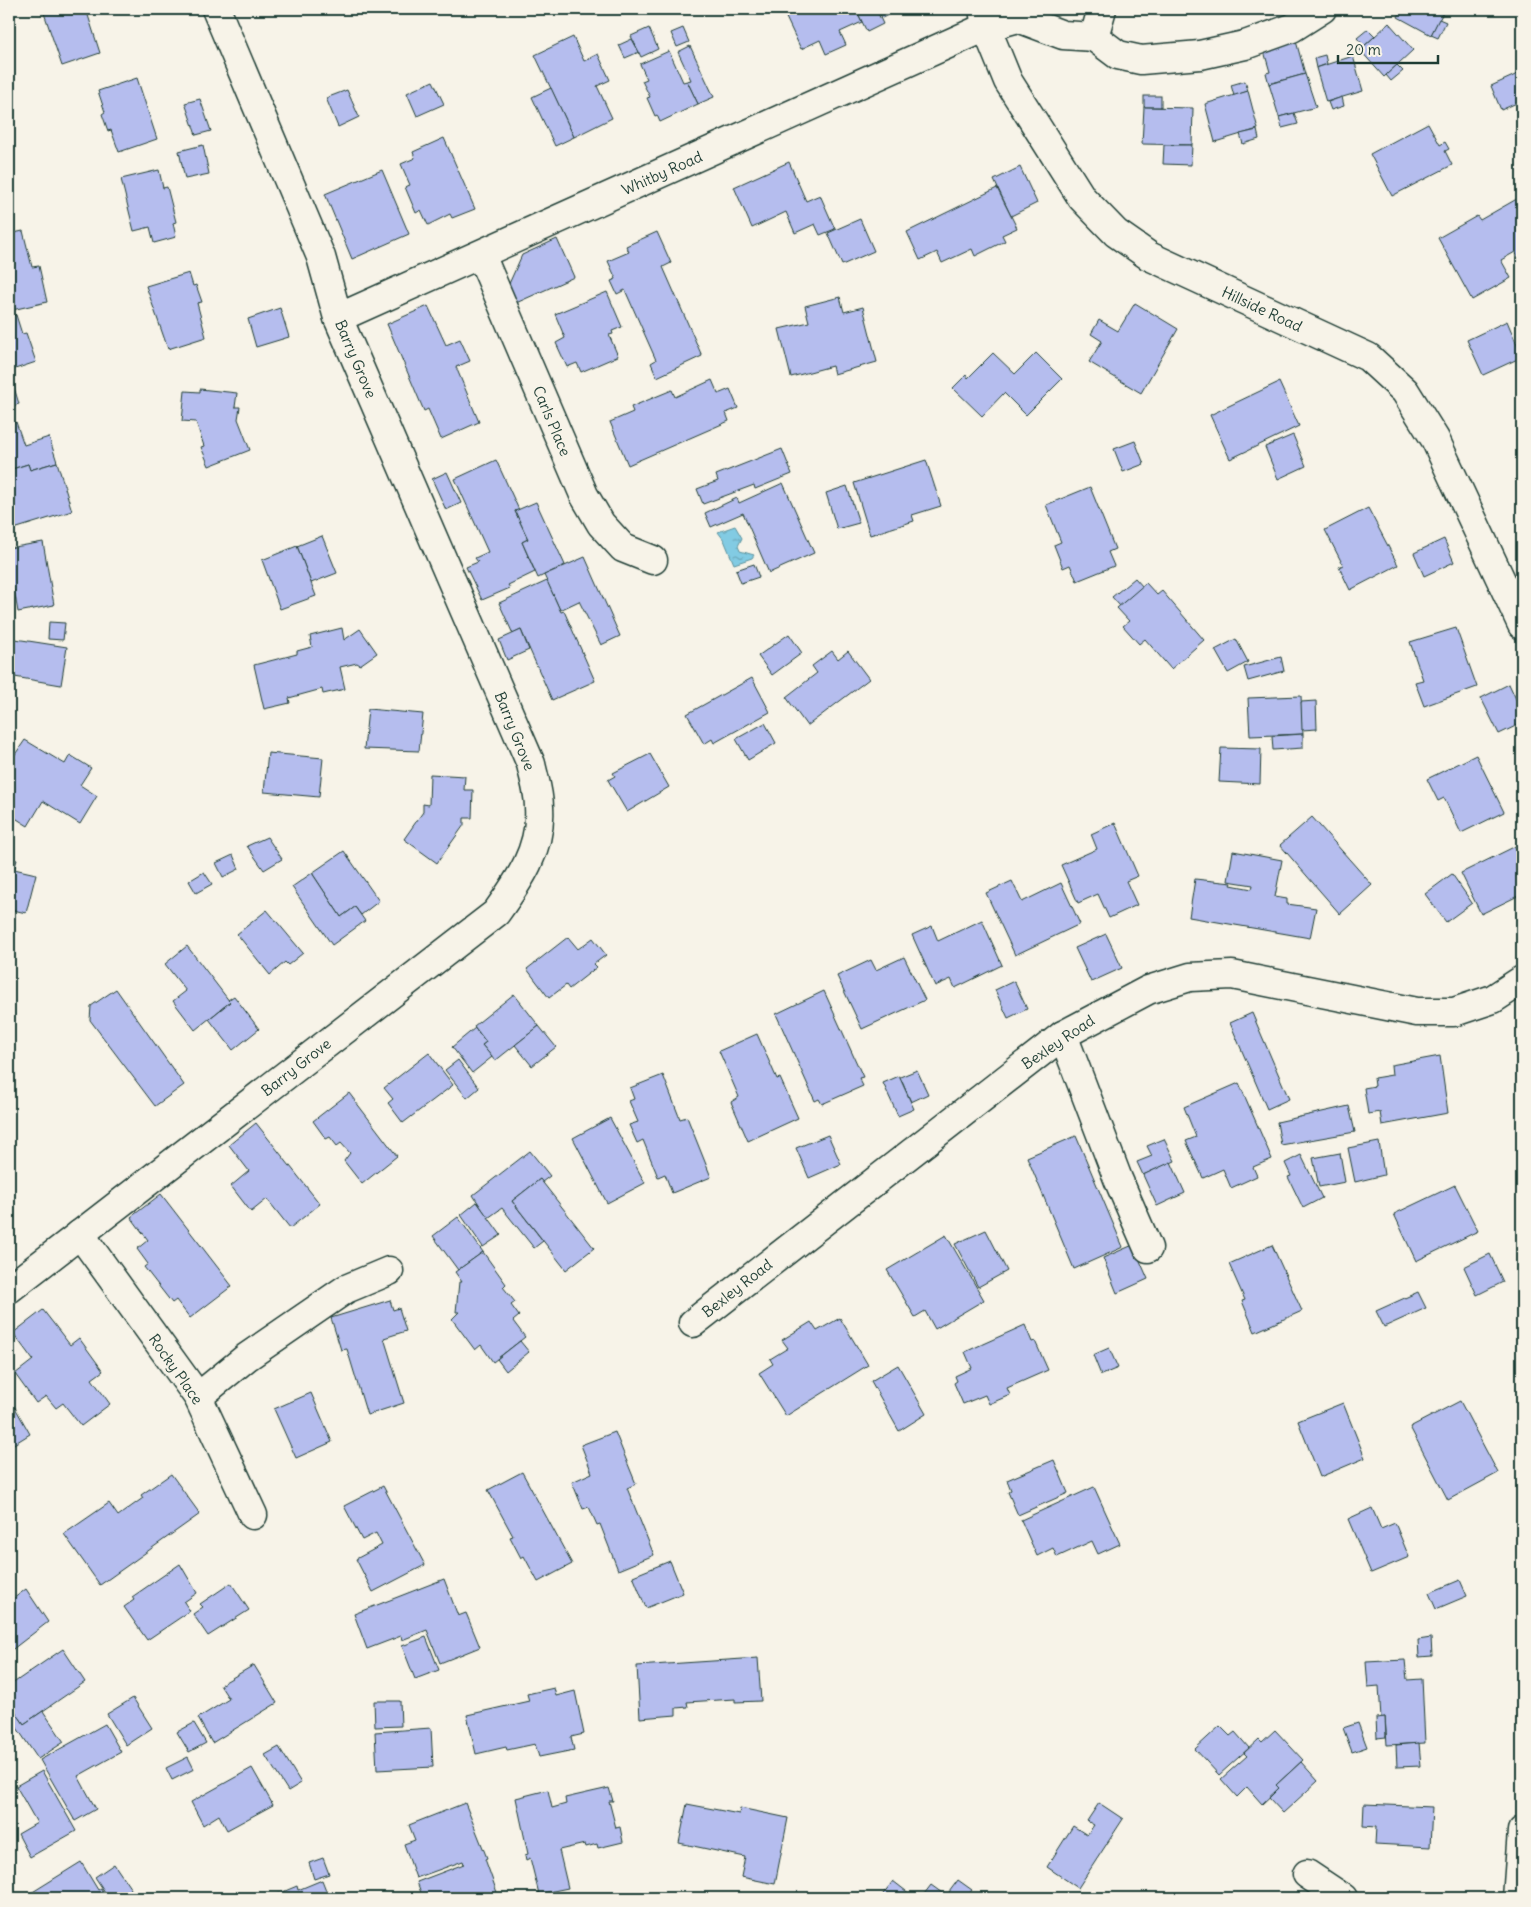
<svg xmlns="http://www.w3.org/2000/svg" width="1531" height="1907" font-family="Delius,sans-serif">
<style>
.water{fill:url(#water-ripples);stroke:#5a929d}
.building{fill:#b5bdee;stroke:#1f3d34}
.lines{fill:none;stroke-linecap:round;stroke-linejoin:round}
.minor-casing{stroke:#1f3d34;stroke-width:31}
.minor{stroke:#f7f3e8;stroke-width:28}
.labels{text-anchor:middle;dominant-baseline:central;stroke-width:4.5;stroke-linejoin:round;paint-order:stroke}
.street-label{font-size:15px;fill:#1f3d34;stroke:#f7f3e8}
</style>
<defs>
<pattern id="water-ripples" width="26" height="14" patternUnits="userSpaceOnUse" patternTransform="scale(1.25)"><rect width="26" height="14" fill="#82cbe3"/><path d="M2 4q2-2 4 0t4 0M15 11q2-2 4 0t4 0" fill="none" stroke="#6aa6b9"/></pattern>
</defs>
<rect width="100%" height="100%" fill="#f7f3e8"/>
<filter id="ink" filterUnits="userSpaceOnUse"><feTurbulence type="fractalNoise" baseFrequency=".02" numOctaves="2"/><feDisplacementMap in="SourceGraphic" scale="10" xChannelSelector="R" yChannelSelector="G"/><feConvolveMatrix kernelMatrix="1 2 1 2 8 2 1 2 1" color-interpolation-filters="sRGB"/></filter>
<g filter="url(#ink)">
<!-- water -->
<path class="water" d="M735 526 742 538 738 546 740 551 754 555 752 558 734 564 724 540 718 532Z"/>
<!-- building -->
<g class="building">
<path d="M56 9H86L100 53 62 66 44 13Z"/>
<path d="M649 9H667L651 14Z"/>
<path d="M782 9H856L862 22 840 32 846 45 826 54 820 40 801 49Z"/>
<path d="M856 9H876L883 24 867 32Z"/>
<path d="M878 9H898V10L882 18Z"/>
<path d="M1402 9H1445L1431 35 1398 17Z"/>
<path d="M1439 19 1446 22 1438 38 1431 35Z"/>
<path d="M1389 23 1413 50 1384 77 1360 50Z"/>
<path d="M649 28 658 49 641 57 631 36Z"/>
<path d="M683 28 689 42 677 47 671 33Z"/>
<path d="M1368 29 1375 36 1364 46 1357 38Z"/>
<path d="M573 37 584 61 598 54 610 80 597 86 612 118 574 137 535 55Z"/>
<path d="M632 39 639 52 625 58 619 45Z"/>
<path d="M1296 41 1305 74 1269 84 1266 73 1270 72 1264 51Z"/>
<path d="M690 46 714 97 698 104 687 81 691 80 678 52Z"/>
<path d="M669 51 683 82 687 81 698 104 660 122 657 115 655 116 647 98 650 97 642 81 647 79 640 64Z"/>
<path d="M1325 55 1327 64 1316 68 1314 58Z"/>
<path d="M1353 56 1363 91 1326 102 1316 68Z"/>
<path d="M1397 65 1403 71 1391 81 1386 75Z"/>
<path d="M1522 72V109L1519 102 1501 110 1491 86Z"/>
<path d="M1305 74 1316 107 1279 117 1269 84Z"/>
<path d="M137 78 157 139 119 152 111 130 108 131 102 114 105 112 98 91Z"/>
<path d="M433 81 444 104 417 116 407 93Z"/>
<path d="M1245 81 1248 91 1234 96 1231 85Z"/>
<path d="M551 88 574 137 555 146 532 97Z"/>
<path d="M347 90 359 117 338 127 326 98Z"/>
<path d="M1248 91 1258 129 1215 142 1205 104Z"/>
<rect x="1144" y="96" width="17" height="11"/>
<path d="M1342 97 1344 106 1331 110 1328 102Z"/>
<path d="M200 99 211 131 196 135 185 103Z"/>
<path d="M1144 107 1193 108 1192 145 1142 144Z"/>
<path d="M1294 113 1298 124 1282 128 1279 117Z"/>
<path d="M1428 123 1440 145 1445 142 1449 149 1445 151 1452 165 1392 196 1370 154Z"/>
<path d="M1257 130 1259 139 1243 144 1240 134Z"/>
<path d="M444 138 475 209 452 218 450 214 428 225 421 210 416 213 405 187 410 185 401 164 415 158 413 152Z"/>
<path d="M203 145 209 174 185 179 179 151Z"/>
<path d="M1164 145H1192L1191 165 1163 164Z"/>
<path d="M789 162 806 201 820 195 835 229 820 235 815 224 795 233 786 212 752 228 734 187Z"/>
<path d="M1020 167 1037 203 1011 216 994 180Z"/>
<path d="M159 170 163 188 167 187 176 222 173 223 176 237 154 243 150 227 134 231 121 179Z"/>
<path d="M382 170 409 234 352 259 325 194Z"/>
<path d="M997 188 1017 228 1002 235 1005 241 975 256 972 249 942 263 937 252 920 260 907 232Z"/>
<path d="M1522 196V265L1515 252 1501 260 1511 278 1472 300 1438 238 1477 216 1480 220Z"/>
<path d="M860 219 874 251 842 265 828 233Z"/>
<path d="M23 231 32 267 39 266 47 302 12 310 9 296V234Z"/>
<path d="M657 232 671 263 663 267 702 356 657 377 651 363 656 360 625 290 617 294 611 281 616 279 608 261 629 252 626 246Z"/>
<path d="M557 239 574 277 516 303 508 286 522 255Z"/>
<path d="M189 273 193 286 196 285 202 302 197 303 206 337 168 349 146 286Z"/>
<path d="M607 292 622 327 612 331 613 334 609 335 618 356 581 372 577 363 567 367 556 343 565 338 555 314Z"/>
<path d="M840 297 844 312 863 307 877 362 834 374 832 366 791 377 779 329 809 322 805 306Z"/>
<path d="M1135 303 1178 329 1141 393 1089 362 1102 341 1091 334 1099 320 1118 331Z"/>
<path d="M428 306 446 345 460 339 470 361 456 367 479 422 441 439 428 409 424 411 387 324Z"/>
<path d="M280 308 289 337 256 347 248 319Z"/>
<path d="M16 315 22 334 26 333 36 362 9 371 19 404 9 407V317Z"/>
<path d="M1507 321 1522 357 1483 375 1467 340Z"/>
<path d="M993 353 1015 374 1036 353 1062 379 1026 415 1004 393 982 416 953 388 966 375 968 378Z"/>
<path d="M712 380 718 394 730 389 738 408 726 413 729 421 628 465 610 422 633 412 631 407 672 390 675 397Z"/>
<path d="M1279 382 1299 426 1230 459 1210 415Z"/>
<path d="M200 389 237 393 235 407H240L238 419 250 450 209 466 201 447 204 446 196 422 182 421 185 391 200 392Z"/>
<path d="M16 422 24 445 49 437 57 462 30 470 28 464 9 470V425Z"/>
<path d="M1293 435 1306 466 1278 479 1265 447Z"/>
<path d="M1135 441 1144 464 1123 472 1114 449Z"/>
<path d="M782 449 792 474 755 489 754 485 703 504 697 489 718 481 716 475Z"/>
<path d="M496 460 519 510 515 511 528 539 522 542 535 572 508 585 510 588 482 600 466 567 478 562 475 558 488 552 455 479Z"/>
<path d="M926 460 941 506 912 515 914 521 870 535 854 483Z"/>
<path d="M57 462 72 511 14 529 9 512V470L28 464 30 470Z"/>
<path d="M447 472 461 503 446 510 432 479Z"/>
<path d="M783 483 814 553 769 573 743 513 711 527 705 513 737 498 739 503Z"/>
<path d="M847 486 859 523 837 529 826 493Z"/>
<path d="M1090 487 1115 549 1108 552 1114 566 1077 581 1070 565 1063 568 1054 545 1061 542 1046 505Z"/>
<path d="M536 502 565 565 538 578 522 542 528 539 515 511Z"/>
<path d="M1368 508 1398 565 1350 590 1339 567 1343 565 1325 530Z"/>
<path d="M322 536 337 573 311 583 297 546Z"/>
<path d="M1444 539 1454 562 1424 576 1414 553Z"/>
<path d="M43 542 54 605 18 612 14 590 9 591V548Z"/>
<path d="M297 546 316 596 280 609 262 560Z"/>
<path d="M585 557 620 636 601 645 579 601 560 610 544 575Z"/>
<path d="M754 564 759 577 741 583 736 570Z"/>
<path d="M1135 578 1143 587 1120 606 1112 597Z"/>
<path d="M547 581 560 610 561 612 564 611 595 681 552 700 521 630 513 634 499 603Z"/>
<path d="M1146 583 1157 595 1162 591 1204 640 1171 669 1145 639 1139 644 1123 626 1129 621 1117 608Z"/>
<path d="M49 622 65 623 63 640 48 639Z"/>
<path d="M342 628 344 640 360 629 377 653 360 665 357 663 340 667 345 689 323 694 322 689 289 698 290 703 264 709 254 665 297 654V651L312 647 310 636Z"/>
<path d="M1456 628 1477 687 1424 706 1415 682 1423 680 1410 642Z"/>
<path d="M521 630 529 650 507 660 499 640Z"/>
<path d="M789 634 802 653 772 675 758 656Z"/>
<path d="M9 638 67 647 61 685 9 676 11 660H9Z"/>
<path d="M1236 639 1248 662 1228 673 1215 650Z"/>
<path d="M832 651 838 659 848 651 869 679 807 726 786 697 817 673 812 666Z"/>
<path d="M1281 657 1284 671 1248 681 1244 667Z"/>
<path d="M752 678 770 712 714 743 712 739 704 744 687 714Z"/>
<path d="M1509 684 1522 712V723L1499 734 1481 698Z"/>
<path d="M1301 696 1303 734 1250 736 1248 698Z"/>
<path d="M1316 701 1317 729 1302 730 1301 702Z"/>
<path d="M368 709 423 714 419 751 364 749Z"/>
<path d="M765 723 776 743 748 760 736 739Z"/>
<path d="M1303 734V748L1273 750 1272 736Z"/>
<path d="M25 740 65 764 70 755 91 768 80 785 97 796 80 824 43 801 28 826 9 814V763Z"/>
<path d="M1221 748 1261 749 1260 784 1219 782Z"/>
<path d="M268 753 323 758 319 797 264 792Z"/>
<path d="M650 754 669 787 627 812 608 780 615 776 613 773Z"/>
<path d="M1476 755 1504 812 1461 833 1444 798 1438 801 1427 779Z"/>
<path d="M430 774 465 776 464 790H473L472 818H464V825L437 863 404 839 423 812V804L429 805Z"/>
<path d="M1312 817 1372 885 1340 914 1280 845Z"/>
<path d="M1115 823 1138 876 1126 881 1137 905 1109 918 1098 894 1078 903 1061 865 1097 849 1091 834Z"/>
<path d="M267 837 282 859 264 870 247 846Z"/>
<path d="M1522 843V894L1481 914 1461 873Z"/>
<path d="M344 851 379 901 361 915 355 907 341 917 312 873Z"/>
<path d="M1233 851 1282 860 1275 897 1287 899V904L1316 908 1310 938 1189 917 1195 879 1232 883 1231 885 1252 889 1253 885 1228 881Z"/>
<path d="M233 855 239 869 223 877 216 863Z"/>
<path d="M9 858 17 860 14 869 9 868Z"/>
<path d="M9 868 14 869 9 893Z"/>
<path d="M14 869 36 874 26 913 9 909V893Z"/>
<path d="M204 872 212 884 196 893 189 881Z"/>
<path d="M312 873 341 917 355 907 365 921 332 945 292 887Z"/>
<path d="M1452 874 1472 903 1446 922 1425 894Z"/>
<path d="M1012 881 1022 902 1061 883 1080 924 1015 955 986 893Z"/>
<path d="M267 910 303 953 288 965 285 962 270 975 237 934Z"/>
<path d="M982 920 1002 965 955 988 951 979 935 986 912 935 932 926 938 941Z"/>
<path d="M1106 934 1122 968 1091 982 1075 948Z"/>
<path d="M568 937 578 949 593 938 606 955 594 964 597 967 569 989 566 985 549 998 527 969Z"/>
<path d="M187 946 230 1002 195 1030 173 1001 186 991 165 964Z"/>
<path d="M904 957 925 1000 862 1029 837 976 871 960 876 970Z"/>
<path d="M1014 981 1027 1009 1008 1018 995 990Z"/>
<path d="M116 989 184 1085 155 1106 90 1020 91 1006Z"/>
<path d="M824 991 863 1077 859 1078 863 1086 822 1104 819 1099 815 1101 776 1014Z"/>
<path d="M514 994 539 1026 495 1061 482 1045 486 1042 474 1026Z"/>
<path d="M234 996 259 1029 233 1050 209 1019 230 1002 228 1000Z"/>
<path d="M1252 1013 1289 1099 1267 1109 1230 1023Z"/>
<path d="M539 1026 556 1047 532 1066 515 1045Z"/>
<path d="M475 1028 486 1042 482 1045 492 1057 472 1073 452 1047Z"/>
<path d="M757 1034 777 1079 780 1078 798 1118 748 1141 731 1102 739 1097 719 1051Z"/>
<path d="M429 1053 453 1085 403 1123 388 1103 393 1099 384 1088Z"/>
<path d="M1440 1056 1448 1113 1382 1125 1380 1112 1368 1114 1364 1088 1375 1086 1374 1078 1392 1075 1391 1065Z"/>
<path d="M458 1060 479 1088 467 1098 445 1070Z"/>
<path d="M917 1070 928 1094 911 1102 900 1077Z"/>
<path d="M663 1075 680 1119 687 1117 711 1177 672 1193 665 1174 658 1177 643 1140 637 1143 629 1125 638 1122 629 1101 634 1099 630 1088Z"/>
<path d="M899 1076 914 1109 898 1116 883 1083Z"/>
<path d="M1239 1083 1272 1159 1253 1167 1257 1176 1231 1188 1223 1169 1203 1178 1186 1141 1196 1137 1184 1107Z"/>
<path d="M349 1093 397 1156 362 1184 344 1161 350 1153 341 1143 337 1146 330 1137 326 1139 313 1121Z"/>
<path d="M1349 1106 1355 1132 1281 1145 1277 1122Z"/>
<path d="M610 1118 645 1183 607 1203 573 1138Z"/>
<path d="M256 1123 320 1204 290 1228 267 1199 251 1212 231 1186 249 1171 229 1145Z"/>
<path d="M828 1135 841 1164 809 1178 796 1148Z"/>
<path d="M1076 1136 1123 1247 1074 1269 1027 1157Z"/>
<path d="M1164 1139 1175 1161 1143 1175 1137 1162 1152 1156 1147 1146Z"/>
<path d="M1379 1142 1384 1175 1355 1182 1348 1148Z"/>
<path d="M530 1151 550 1176 542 1182 540 1179 512 1201 543 1241 534 1248 502 1208 488 1218 473 1195Z"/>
<path d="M1340 1153 1345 1182 1319 1187 1313 1158Z"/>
<path d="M1301 1155 1322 1198 1303 1208 1288 1177 1291 1176 1285 1163Z"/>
<path d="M1171 1162 1185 1193 1157 1206 1143 1175Z"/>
<path d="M540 1179 594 1248 566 1270 512 1201Z"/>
<path d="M1455 1185 1478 1231 1416 1261 1394 1214Z"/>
<path d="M161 1194 232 1286 190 1318 176 1300 172 1303 144 1267 148 1264 137 1249 148 1240 131 1217Z"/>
<path d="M477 1202 501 1235 483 1247 461 1215Z"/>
<path d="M458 1217 483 1252 458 1270 433 1236Z"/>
<path d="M986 1230 1007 1271 978 1287 955 1244Z"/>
<path d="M946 1235 984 1300 935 1329 925 1311 915 1317 887 1270Z"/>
<path d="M1133 1245 1148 1279 1117 1293 1103 1258Z"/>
<path d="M1272 1245 1302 1311 1255 1332 1242 1301 1245 1300 1229 1264Z"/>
<path d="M483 1252 506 1284 503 1287 515 1302 511 1305 519 1316 513 1321 525 1337 493 1362 481 1345 475 1350 452 1319 459 1312H456L459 1282H462L455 1272Z"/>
<path d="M1490 1254 1503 1282 1477 1295 1464 1267Z"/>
<path d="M1418 1292 1426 1308 1384 1327 1376 1311Z"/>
<path d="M390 1300 393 1310 399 1308 406 1331 384 1338 404 1403 367 1415 347 1349 341 1350 331 1318Z"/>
<path d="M43 1310 70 1345 79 1338 103 1371 92 1379 110 1404 81 1426 63 1403 56 1408 46 1396 36 1403 15 1374 33 1360 13 1333Z"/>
<path d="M840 1318 868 1365 786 1416 759 1373 773 1364 770 1359 788 1348 782 1340 811 1322 817 1331Z"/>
<path d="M1025 1325 1032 1342 1035 1341 1048 1370 1007 1388 1010 1395 989 1404 985 1395 963 1404 954 1383 957 1381 955 1376 972 1368 965 1352Z"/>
<path d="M520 1341 529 1352 506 1371 497 1359Z"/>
<path d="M1109 1348 1118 1368 1101 1375 1093 1355Z"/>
<path d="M898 1365 926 1414 899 1431 871 1381Z"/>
<path d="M311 1393 332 1442 296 1458 274 1409Z"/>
<path d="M9 1397 30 1434 9 1447Z"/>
<path d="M1460 1401 1498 1473 1448 1500 1410 1427Z"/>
<path d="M1343 1403 1365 1458 1320 1477 1298 1421Z"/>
<path d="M615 1432 636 1484 627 1488 654 1555 618 1570 600 1524 597 1525 589 1507 583 1509 572 1482 592 1473 581 1445Z"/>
<path d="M1054 1460 1068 1493 1018 1515 1008 1492 1011 1490 1007 1480Z"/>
<path d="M522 1472 572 1564 538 1582 524 1556 521 1558 510 1537 513 1536 488 1490Z"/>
<path d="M171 1474 200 1514 100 1585 64 1534 109 1503 118 1516 143 1498 141 1495Z"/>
<path d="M383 1486 425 1565 373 1592 356 1559 382 1545 376 1533 362 1540 344 1506Z"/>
<path d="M1094 1487 1120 1544 1098 1554 1092 1541 1057 1557 1053 1548 1037 1556 1021 1520Z"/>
<path d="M1372 1508 1381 1529 1395 1523 1409 1557 1371 1573 1348 1519Z"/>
<path d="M670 1561 683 1593 646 1608 633 1576Z"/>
<path d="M180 1564 197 1593 184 1602 190 1611 147 1640 124 1607 134 1600 132 1597Z"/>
<path d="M444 1579 458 1616 466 1613 480 1647 440 1663 427 1630 402 1640 401 1636 367 1649 354 1614Z"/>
<path d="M1460 1580 1467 1596 1436 1609 1429 1593Z"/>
<path d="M231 1583 249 1610 208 1636 193 1614 203 1607 200 1604Z"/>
<path d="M26 1589 48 1622 9 1652V1602Z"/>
<path d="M426 1637 439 1670 415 1679 402 1646Z"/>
<path d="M1431 1638 1432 1656 1419 1657 1418 1640Z"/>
<path d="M63 1649 85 1682 24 1724 14 1710 9 1714V1686Z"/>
<path d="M758 1658 761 1701 735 1702V1699L687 1702 688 1707 676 1708V1715L640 1718 637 1666Z"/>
<path d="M1405 1660 1407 1680 1422 1679 1425 1743 1387 1745 1385 1717 1381 1718 1379 1686 1368 1687 1366 1662Z"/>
<path d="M254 1665 277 1703 212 1743 198 1718 229 1699 220 1685Z"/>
<path d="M554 1688 556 1696 575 1691 584 1734 571 1737 574 1750 539 1757 535 1744 507 1750 506 1747 476 1754 467 1715 529 1701 527 1694Z"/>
<path d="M133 1698 152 1728 126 1745 107 1714Z"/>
<path d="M374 1701H400L401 1726 375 1727Z"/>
<path d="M14 1710 24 1724 43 1711 64 1742 38 1759 9 1716Z"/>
<path d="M1385 1717 1386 1737 1377 1738 1376 1718Z"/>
<path d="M194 1723 206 1743 189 1752 177 1732Z"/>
<path d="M1358 1723 1367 1747 1352 1752 1343 1728Z"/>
<path d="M105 1724 121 1752 78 1776 96 1809 75 1821 40 1760Z"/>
<path d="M1220 1726 1230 1736 1235 1732 1249 1748 1219 1775 1195 1749Z"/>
<path d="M431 1728 433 1767 377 1770 375 1732Z"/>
<path d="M1275 1730 1303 1760 1276 1785 1279 1788 1262 1804 1247 1787 1237 1797 1221 1779 1247 1756 1244 1753 1259 1739 1262 1742Z"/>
<path d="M1419 1743 1421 1766 1397 1767 1396 1745Z"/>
<path d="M279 1747 301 1783 288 1791 265 1755Z"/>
<path d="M188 1757 194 1769 172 1780 166 1768Z"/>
<path d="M1301 1762 1318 1781 1283 1813 1269 1798 1279 1788 1276 1785Z"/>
<path d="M252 1768 273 1805 227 1830 219 1815 203 1825 191 1802Z"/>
<path d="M42 1771 76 1831 30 1857 18 1834 37 1823 16 1786Z"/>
<path d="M609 1788 613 1801H609L616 1828 620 1827 623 1842 598 1848 597 1844 586 1847 585 1844 559 1850 568 1888 539 1894 530 1858 526 1860 525 1855 528 1854 516 1798 548 1790 552 1808 566 1804 565 1798Z"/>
<path d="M465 1803 487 1858 485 1859 499 1898H423L417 1882 464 1864 463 1861 416 1878 404 1844 415 1840 409 1825Z"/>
<path d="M1099 1803 1123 1819 1078 1888 1047 1867 1073 1826 1087 1835 1094 1825 1087 1821Z"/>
<path d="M687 1804 739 1814 740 1808 788 1818 775 1884 741 1877 745 1857 679 1843Z"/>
<path d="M1364 1804 1432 1807 1430 1847 1375 1844 1376 1827 1363 1826Z"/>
<path d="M323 1858 329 1874 314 1879 309 1863Z"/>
<path d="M81 1862 98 1890 101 1888 107 1898H23Z"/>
<path d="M114 1864 137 1898H109L95 1877Z"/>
<path d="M322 1880 329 1898 271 1897 297 1886 298 1890Z"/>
<path d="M958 1880 972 1890 966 1898H957L949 1892Z"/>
<path d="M893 1881 915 1898H880Z"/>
<path d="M931 1885 949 1898H921Z"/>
</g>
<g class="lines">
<defs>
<g id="minor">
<path d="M983 9 986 27 1008 81 1082 198 1116 233 1149 256 1368 357 1405 391 1435 439 1522 625"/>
<path d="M1094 37 1102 9"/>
<path d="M481 255 584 495 601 524 623 548 653 560"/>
<path d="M338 318 986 27 1018 18 1063 35 1094 37 1118 55 1141 60 1200 55 1245 45 1292 28 1322 9"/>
<path d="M1063 1035 1118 1179 1148 1248"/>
<path d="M80 1234 198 1397 253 1515"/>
<path d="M9 1289 496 913C519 881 542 849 539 807 539 793 534 778 531 764L338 318 321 257 216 9"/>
<path d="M693 1323 1063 1035 1148 990 1190 977 1232 975 1417 1012H1454L1493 999 1522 980"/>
<path d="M198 1397 247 1357 346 1289 389 1271"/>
<path d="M1307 1874 1343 1898"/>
<path d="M1517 1898 1522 1831"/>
</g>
</defs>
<!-- minor casing -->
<use href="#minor" class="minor-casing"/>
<!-- minor -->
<use href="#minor" class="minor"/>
</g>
</g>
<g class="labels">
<!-- street labels -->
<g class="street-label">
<text transform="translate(662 173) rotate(-24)">Whitby Road</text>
<text transform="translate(1262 309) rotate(25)">Hillside Road</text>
<text transform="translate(356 359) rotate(67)">Barry Grove</text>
<text transform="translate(552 421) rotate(67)">Carls Place</text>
<text transform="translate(515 731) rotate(68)">Barry Grove</text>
<text transform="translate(1058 1042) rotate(-34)">Bexley Road</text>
<text transform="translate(296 1067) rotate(-38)">Barry Grove</text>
<text transform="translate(737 1288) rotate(-38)">Bexley Road</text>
<text transform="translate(176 1369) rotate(55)">Rocky Place</text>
</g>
</g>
<!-- margin -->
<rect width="1531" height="1907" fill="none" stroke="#f7f3e8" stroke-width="30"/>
<rect x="15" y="15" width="1501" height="1877" fill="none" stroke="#1f3d34" stroke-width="2" filter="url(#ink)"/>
<!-- scale -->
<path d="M1338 55v8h100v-8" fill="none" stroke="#1f3d34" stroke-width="2.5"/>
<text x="1346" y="55" font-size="15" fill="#1f3d34" stroke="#f7f3e8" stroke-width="4" paint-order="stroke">20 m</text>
</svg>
